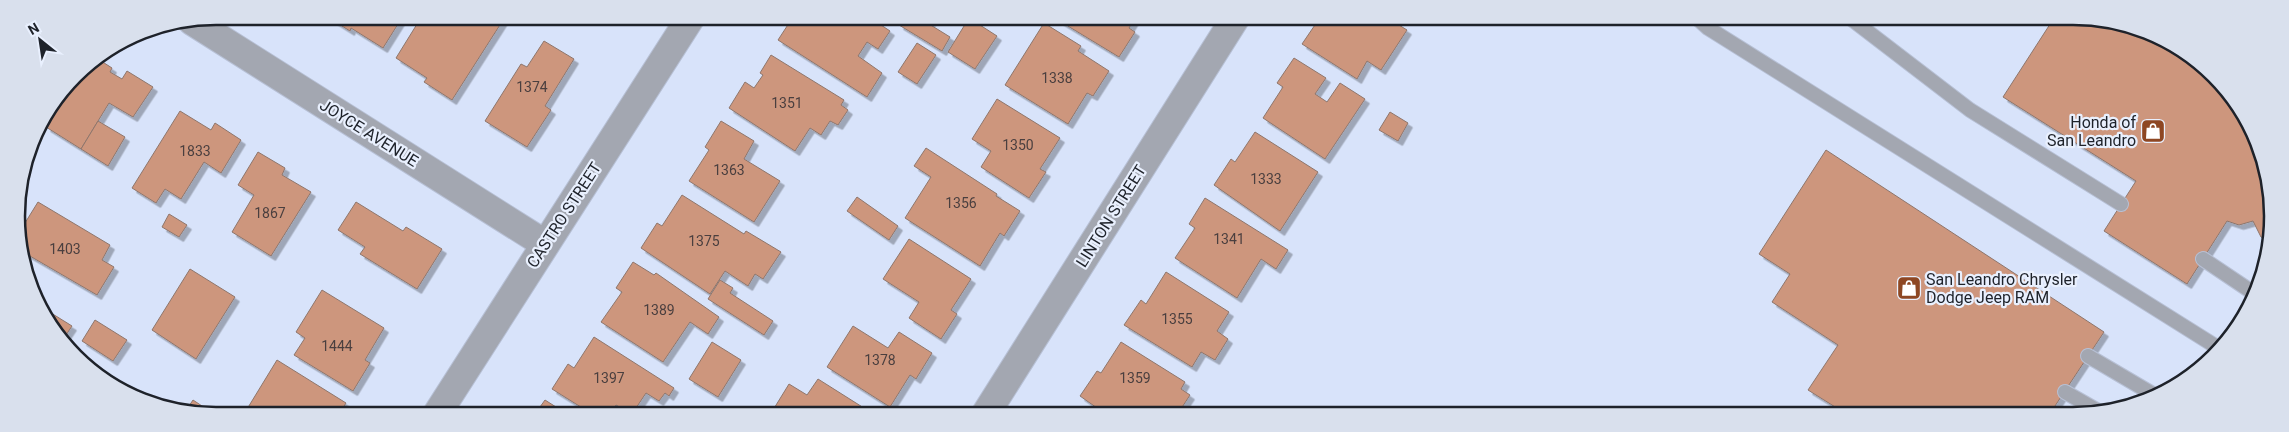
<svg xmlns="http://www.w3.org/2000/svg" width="2289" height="432" font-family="Roboto,sans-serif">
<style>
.building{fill:#cd967d;stroke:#8e766c;filter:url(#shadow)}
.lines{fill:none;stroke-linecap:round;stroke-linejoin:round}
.lane-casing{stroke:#b7c0d5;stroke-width:16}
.street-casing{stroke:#b7c0d5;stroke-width:30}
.lane{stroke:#a3a7b1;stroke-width:14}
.street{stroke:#a3a7b1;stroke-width:28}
.labels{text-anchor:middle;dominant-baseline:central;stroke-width:4.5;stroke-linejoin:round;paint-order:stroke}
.number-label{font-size:14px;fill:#4a3f3f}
.poi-label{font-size:16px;fill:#1e222a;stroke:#e9f0fe;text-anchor:end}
.street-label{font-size:16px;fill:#1e222a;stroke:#e9f0fe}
.rim{fill:none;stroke:#1e222a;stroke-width:2.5}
</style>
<defs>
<filter id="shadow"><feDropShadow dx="4.5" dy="4.5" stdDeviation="0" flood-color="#0004"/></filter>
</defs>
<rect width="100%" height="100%" fill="#d8e3fa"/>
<!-- building -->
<g class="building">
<path d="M326 16H403L383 48 351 28 350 31Z"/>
<path d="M422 16 505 17 452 100 424 82 427 78 396 58Z"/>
<path d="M793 17H869L890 31 878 49 867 42 858 56 882 73 867 97 778 40Z"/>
<path d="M903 17H928L932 20 929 24 950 37 942 51 899 25Z"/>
<path d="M1053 17H1136L1129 28 1135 32 1119 57Z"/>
<path d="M1328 17H1386L1407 30 1381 70 1367 61 1357 79 1302 44 1319 19 1325 22Z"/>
<path d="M969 18 997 36 975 69 948 52Z"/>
<path d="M2054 18H2099L2173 43 2231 94 2266 164 2271 242 2261 237 2253 221 2239 225 2227 221 2187 284 2104 231 2136 181 2003 97Z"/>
<path d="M1044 23 1081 46 1078 51 1109 71 1093 96 1087 93 1068 124 1005 85Z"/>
<path d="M544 41 574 59 545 106 551 110 527 147 485 121 521 64 527 67Z"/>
<path d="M917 43 936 55 917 84 898 72Z"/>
<path d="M771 55 844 100 841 105 848 110 838 125 830 121 821 135 810 128 795 151 729 108 745 82 754 88 763 75 760 73Z"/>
<path d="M1294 58 1326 78 1315 94 1327 102 1340 83 1365 99 1325 159 1263 118 1283 87 1277 83Z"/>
<path d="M98 59 112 68 110 72 122 79 127 71 153 87 133 117 109 103 81 149 46 127 82 70Z"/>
<path d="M997 99 1060 138 1040 169 1046 172 1029 198 981 167 991 151 972 139Z"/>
<path d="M180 111 211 130 215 123 241 140 221 173 204 162 181 199 165 189 156 203 132 188Z"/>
<path d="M1390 112 1408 123 1398 141 1379 130Z"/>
<path d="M98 121 125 137 108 166 81 149Z"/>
<path d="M721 121 754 141 744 159 780 181 754 222 689 181 709 150 705 147Z"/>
<path d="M1255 132 1318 172 1280 231 1214 185 1231 159 1235 162Z"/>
<path d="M926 148 997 194 996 196 1020 211 1004 236 1000 233 980 266 905 218 931 177 914 166Z"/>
<path d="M1826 150 2104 332 2049 415H1848L1808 390 1838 345 1772 302 1790 274 1759 254Z"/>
<path d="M258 152 285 168 282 175 311 192 271 256 232 232 254 195 238 185Z"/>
<path d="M682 195 744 234 746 231 781 252 763 279 755 274 748 286 725 271 710 294 641 248 657 223 662 226Z"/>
<path d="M857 197 898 226 889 240 847 211Z"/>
<path d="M1205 198 1288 250 1276 269 1261 259 1237 298 1175 258 1195 228 1189 224Z"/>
<path d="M38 202 110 245 102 260 114 267 97 295 23 252 20 231Z"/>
<path d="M356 202 403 231 406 227 442 249 417 289 360 254 365 247 338 230Z"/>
<path d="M169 214 187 225 179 237 162 227Z"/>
<path d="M909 239 971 279 951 310 957 314 941 339 909 318 919 302 883 279Z"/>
<path d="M633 262 654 275 656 273 719 317 708 334 690 322 663 362 601 322 622 292 616 288Z"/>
<path d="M190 269 235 297 196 359 152 330Z"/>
<path d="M1166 272 1229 312 1217 331 1228 339 1215 360 1201 352 1192 367 1124 325 1141 300 1146 304Z"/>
<path d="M720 280 733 288 730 293 773 321 764 335 708 299Z"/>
<path d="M322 290 384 328 365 360 370 363 353 391 294 355 305 338 296 332Z"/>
<path d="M43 308 72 326 62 341Z"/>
<path d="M95 320 127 340 113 361 82 341Z"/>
<path d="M853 326 888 348 899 332 932 353 916 379 910 375 890 407 827 367Z"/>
<path d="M594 337 674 388 669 396 665 393 659 401 646 393 632 414 616 405 610 414H592L552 389 568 364 574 368Z"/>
<path d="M712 342 741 360 718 397 689 379Z"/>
<path d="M1121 342 1185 382 1181 389 1190 395 1177 415H1171L1166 411 1164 415H1107L1080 396 1097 371 1101 373Z"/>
<path d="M277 360 346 403 339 414H244Z"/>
<path d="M818 379 875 415 781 414 773 410 789 384 807 395Z"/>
<path d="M193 400 211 412 210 414 185 412Z"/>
<path d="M545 400 567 414H535Z"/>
</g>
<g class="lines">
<defs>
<g id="lane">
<path d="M1697 18 1708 28 2220 349"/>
<path d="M1850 18 1970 110 2121 204"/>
<path d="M2203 259 2255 294"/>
<path d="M2088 356 2156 396"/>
<path d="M2065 392 2100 412"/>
</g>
<g id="street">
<path d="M192 21 545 244"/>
<path d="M437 414 691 17"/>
<path d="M985 415 1236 17"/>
</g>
</defs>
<!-- lane casing -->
<use href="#lane" class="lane-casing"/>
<!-- street casing -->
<use href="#street" class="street-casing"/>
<!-- lane -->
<use href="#lane" class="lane"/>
<!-- street -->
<use href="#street" class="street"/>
</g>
<!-- icons -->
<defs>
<symbol id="shop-square" viewBox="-11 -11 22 22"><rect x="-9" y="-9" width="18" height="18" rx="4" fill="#8e4723" stroke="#e9f0fe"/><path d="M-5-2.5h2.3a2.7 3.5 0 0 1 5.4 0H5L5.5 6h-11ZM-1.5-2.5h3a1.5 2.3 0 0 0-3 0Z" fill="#fff"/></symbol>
</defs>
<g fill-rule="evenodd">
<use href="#shop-square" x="2139" y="117" width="28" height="28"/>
<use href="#shop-square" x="1895" y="274" width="28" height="28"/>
</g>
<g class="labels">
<!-- number labels -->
<g class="number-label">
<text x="1057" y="78">1338</text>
<text x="532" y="87">1374</text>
<text x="787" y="103">1351</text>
<text x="1018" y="145">1350</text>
<text x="195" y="151">1833</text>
<text x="729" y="170">1363</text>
<text x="1266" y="179">1333</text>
<text x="961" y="203">1356</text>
<text x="270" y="213">1867</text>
<text x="1229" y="239">1341</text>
<text x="704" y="241">1375</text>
<text x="65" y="249">1403</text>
<text x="659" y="310">1389</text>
<text x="1177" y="319">1355</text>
<text x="337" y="346">1444</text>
<text x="880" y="360">1378</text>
<text x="609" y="378">1397</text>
<text x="1135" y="378">1359</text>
</g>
<!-- poi labels -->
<g class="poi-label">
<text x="2136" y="122">Honda of<tspan x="2136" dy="18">San Leandro</tspan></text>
<text x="1926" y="279" text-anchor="start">San Leandro Chrysler<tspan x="1926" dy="18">Dodge Jeep RAM</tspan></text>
</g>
<!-- street labels -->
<g class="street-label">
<text transform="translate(369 133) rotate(32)">JOYCE AVENUE</text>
<text transform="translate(564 215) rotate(-57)">CASTRO STREET</text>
<text transform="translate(1111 216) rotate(-58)">LINTON STREET</text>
</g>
</g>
<!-- crop -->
<path d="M0 0H2289V432H0ZM216 25H2073A191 191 0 0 1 2264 216V216A191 191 0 0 1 2073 407H216A191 191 0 0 1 25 216V216A191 191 0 0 1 216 25Z" fill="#d9e0ed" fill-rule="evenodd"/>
<path class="rim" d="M216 25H2073A191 191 0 0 1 2264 216V216A191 191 0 0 1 2073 407H216A191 191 0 0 1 25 216V216A191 191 0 0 1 216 25Z"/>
<!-- north arrow -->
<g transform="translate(40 40) rotate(330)" stroke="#e9f0fe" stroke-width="4" paint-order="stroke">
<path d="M0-4L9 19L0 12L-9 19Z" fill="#1e222a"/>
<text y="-8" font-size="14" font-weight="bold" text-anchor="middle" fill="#1e222a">N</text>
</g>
</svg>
